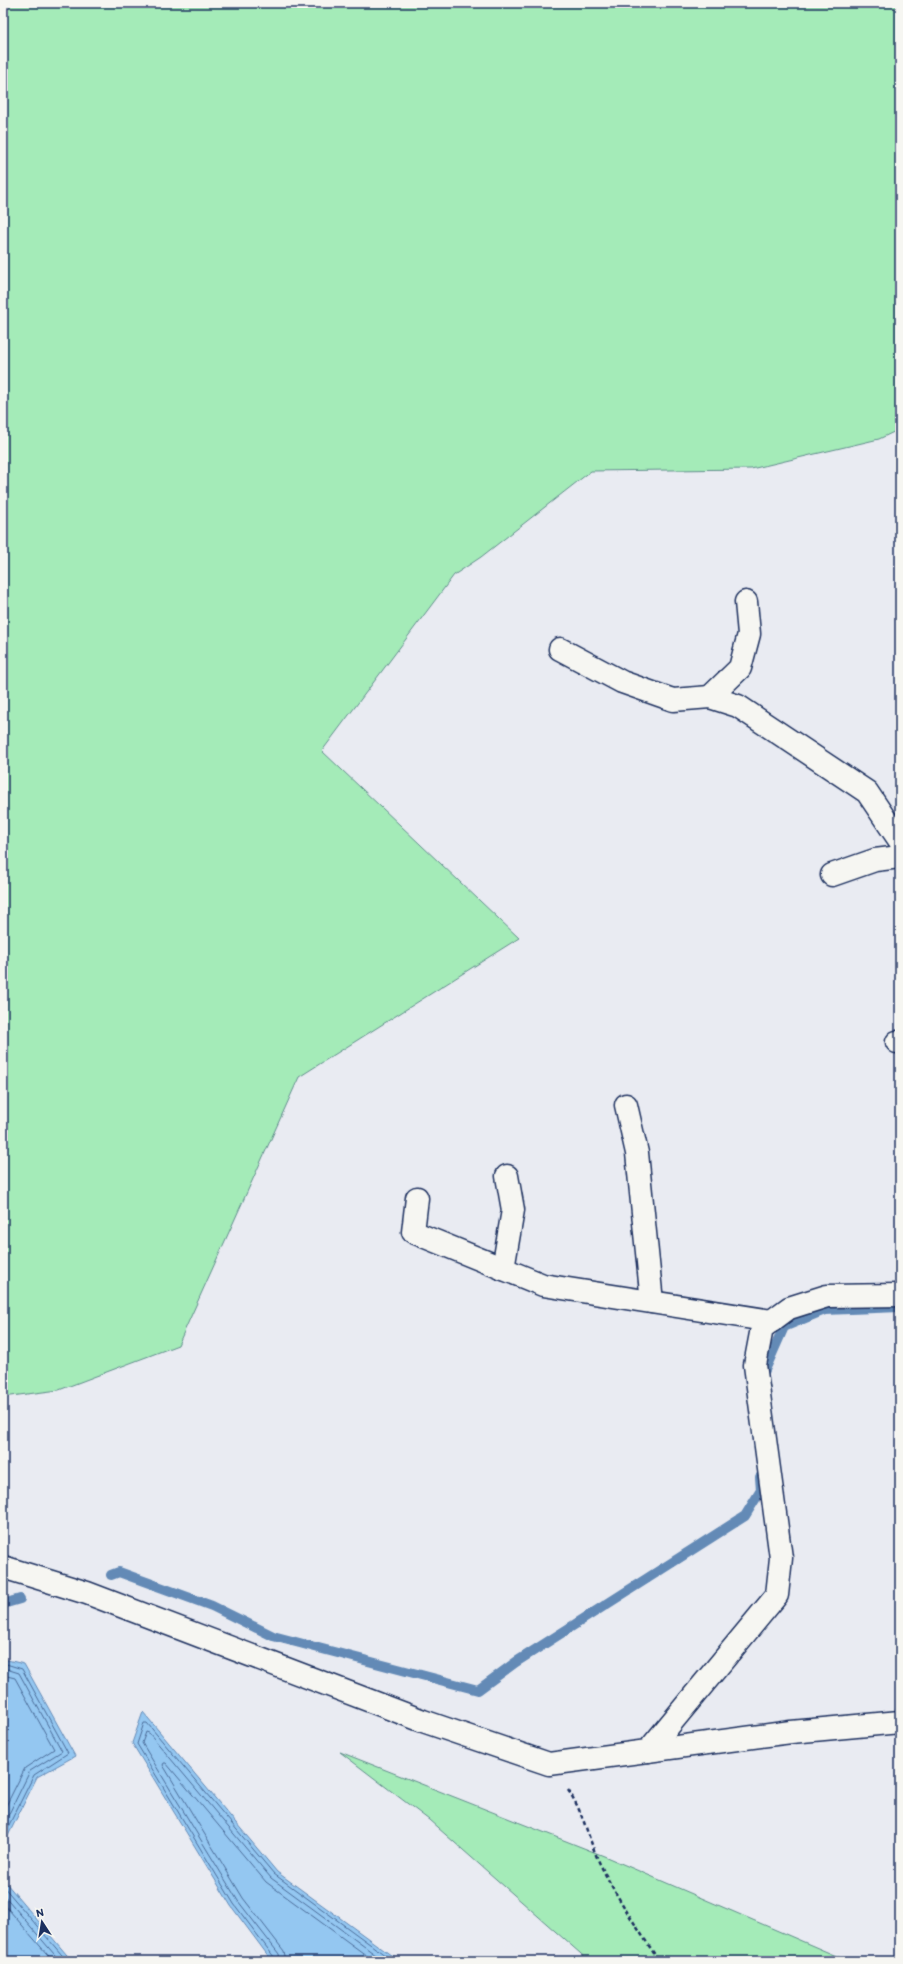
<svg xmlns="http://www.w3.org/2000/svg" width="903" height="1964" font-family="Itim,sans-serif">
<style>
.green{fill:#a4ebb8;stroke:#608d8b}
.water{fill:#94c7f1;stroke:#648ab6}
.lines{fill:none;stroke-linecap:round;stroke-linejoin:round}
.shore{stroke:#4b6c99;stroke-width:1}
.stream{stroke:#648ab6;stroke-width:10}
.minor-casing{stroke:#1b2f5e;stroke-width:25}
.path{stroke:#1b2f5e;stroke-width:2.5;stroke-dasharray:4 3;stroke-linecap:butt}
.minor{stroke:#f6f6f2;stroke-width:22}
</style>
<rect width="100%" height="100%" fill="#e9ebf2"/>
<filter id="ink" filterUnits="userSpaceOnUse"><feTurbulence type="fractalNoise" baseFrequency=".025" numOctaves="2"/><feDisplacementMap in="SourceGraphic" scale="8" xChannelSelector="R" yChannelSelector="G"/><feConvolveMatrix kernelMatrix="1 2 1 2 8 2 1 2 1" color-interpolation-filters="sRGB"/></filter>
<g filter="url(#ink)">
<!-- green -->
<g class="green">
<path d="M3 3H900V429L879 439 751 469 591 471 481 557 454 575 322 751 519 938 299 1077 178 1345 59 1390 3 1397Z"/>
<path d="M340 1752 604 1856 848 1961H589L429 1820Z"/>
</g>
<!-- water -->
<g class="water">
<path d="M3 1659 24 1664 75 1756 37 1777 4 1844 6 1883 72 1961H3Z"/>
<path d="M143 1712 277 1872 399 1961H272L231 1906 132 1743Z"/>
</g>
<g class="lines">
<!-- shore -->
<g class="shore">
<path d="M3 1663 22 1669 68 1753 34 1775 3 1837"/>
<path d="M3 1668 19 1673 62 1751 30 1771 3 1826"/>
<path d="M3 1675 15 1678 54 1749 25 1768 3 1812"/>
<path d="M3 1886 67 1961"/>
<path d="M3 1894 60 1961"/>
<path d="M3 1903 53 1961"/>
<path d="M275 1961 274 1957 234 1904 137 1744 144 1723H147L274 1874 393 1961"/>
<path d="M280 1961 279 1954 238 1901 142 1743 146 1732 149 1733 271 1878 384 1961"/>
<path d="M286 1961 284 1951 243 1898 163 1765 164 1763H166L266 1882 374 1961"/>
</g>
<!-- stream -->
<g class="stream">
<path d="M761 1379 784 1327 825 1310 900 1307"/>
<path d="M111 1575 119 1572 212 1606 273 1636 478 1690 516 1662 745 1516 761 1490 760 1477"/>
<path d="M3 1604 20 1599"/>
</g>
<defs>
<g id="minor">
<path d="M560 649 622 682 673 700 710 697 738 706 867 792 900 841"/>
<path d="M710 697 740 668 749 634 746 602"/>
<path d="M832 875 875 860 900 857"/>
<path d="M897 1042H900"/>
<path d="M626 1105 637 1153 652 1302"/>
<path d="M417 1198 413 1232 543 1285 772 1321"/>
<path d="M503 1269 513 1210 507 1176"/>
<path d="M3 1567 87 1593 423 1721 549 1764 791 1732 900 1722"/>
<path d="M648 1751 777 1595 781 1558 755 1365 762 1328 789 1308 827 1296 900 1295"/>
</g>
</defs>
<!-- minor casing -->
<use href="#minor" class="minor-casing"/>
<!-- path -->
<path class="path" d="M568 1790C584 1813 588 1839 600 1864 617 1898 638 1929 659 1961"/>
<!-- minor -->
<use href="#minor" class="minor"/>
</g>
</g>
<!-- margin -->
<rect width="903" height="1964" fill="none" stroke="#f6f6f2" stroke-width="16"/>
<rect x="8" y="8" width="887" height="1948" fill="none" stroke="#1b2f5e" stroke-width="1.5" filter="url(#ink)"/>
<!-- north arrow -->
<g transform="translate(42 1922) rotate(348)" stroke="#f6f6f2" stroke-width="3" paint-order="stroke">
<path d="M0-3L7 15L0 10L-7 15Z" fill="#1b2f5e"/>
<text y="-6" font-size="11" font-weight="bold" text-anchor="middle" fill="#1b2f5e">N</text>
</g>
</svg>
